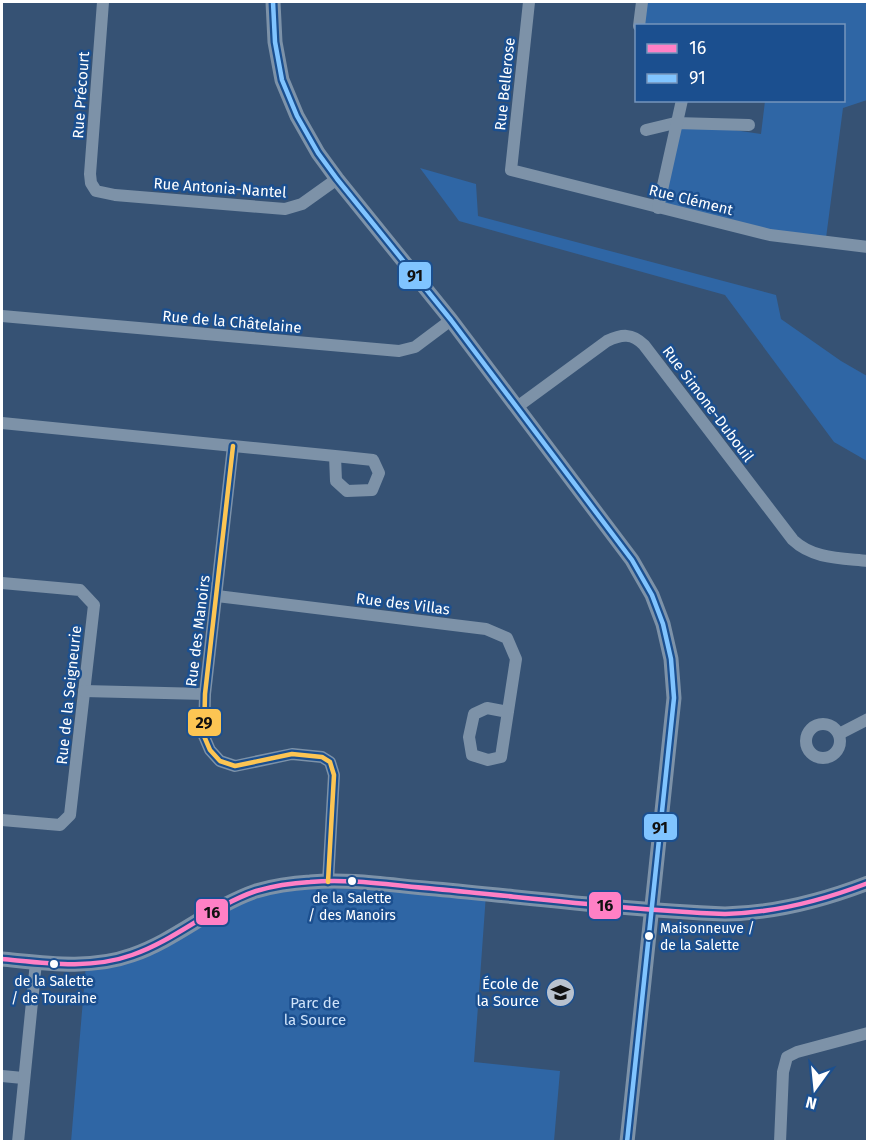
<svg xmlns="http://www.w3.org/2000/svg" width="869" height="1143" font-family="'Fira Sans',sans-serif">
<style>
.green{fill:#2f66a5}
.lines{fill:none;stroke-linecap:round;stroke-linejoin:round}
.minor{stroke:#7d92a8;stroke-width:12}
.tertiary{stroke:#7d92a8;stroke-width:15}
.bus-1-casing{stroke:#1b4f8f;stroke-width:9}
.bus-2-casing{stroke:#1b4f8f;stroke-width:9}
.bus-3-casing{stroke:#1b4f8f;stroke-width:9}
.bus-1{stroke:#ff80c5;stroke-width:4.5}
.bus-2{stroke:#80c4ff;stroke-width:4.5}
.bus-3{stroke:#fcc553;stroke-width:4.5}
.bus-dot{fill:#fff;stroke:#1b4f8f;stroke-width:2}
.labels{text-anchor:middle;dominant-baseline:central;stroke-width:5;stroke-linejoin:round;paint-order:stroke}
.bus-label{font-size:14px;fill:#fff;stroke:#1b4f8f}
.street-label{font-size:15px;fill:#fff;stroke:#1b4f8f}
.poi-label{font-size:15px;fill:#fff;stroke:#1b4f8f;text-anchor:end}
.park-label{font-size:15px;fill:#cfe3fa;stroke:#1b4f8f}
.line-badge{stroke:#1b4f8f;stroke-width:2}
.pale-badge-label{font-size:16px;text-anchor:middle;font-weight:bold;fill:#111}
</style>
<rect width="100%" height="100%" fill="#365274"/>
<!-- green -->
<g class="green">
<path d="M642 2H867V100L843 108 826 238 773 236 658 208 679 122 761 134 765 101 844 100V26H641Z"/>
<path d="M420 168 476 184 478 216 776 295 781 319 841 361 867 376V461L834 442 725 295 459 221Z"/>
<path d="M279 886 486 894 474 1062 560 1071 554 1141 71 1142 86 964 98 963Z"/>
</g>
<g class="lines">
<!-- minor -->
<g class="minor">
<path d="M103 2 90 174 91 183 96 191 115 195 285 209 302 204 337 179"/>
<path d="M529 2 511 170 770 235 868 247"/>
<path d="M639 26 642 2"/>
<path d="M646 130 675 123 749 125"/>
<path d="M658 208 682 100"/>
<path d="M2 316 399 351 415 347 451 320"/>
<path d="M517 407 607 341C622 334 632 333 644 345L793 540C813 559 841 558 868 561"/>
<path d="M2 423 335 456 373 460 379 473 372 490 347 491 336 481 335 456"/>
<path d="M233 446 205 694 204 736 210 750 220 761 235 766 292 754 322 757 330 762 334 775 328 882"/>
<path d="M2 583 80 590 94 605 70 815 60 825 2 820"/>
<path d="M217 596 486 629 507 638 516 659 501 757 488 760 472 755 469 737 474 714 487 708 508 712"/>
<path d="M84 691 205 694"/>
<circle cx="823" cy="741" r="17"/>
<path d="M839 734 868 719"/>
<path d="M2 1076 23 1078"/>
<path d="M18 1142 36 962"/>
<path d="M780 1142 783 1072 787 1057 797 1052 868 1033"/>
</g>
<!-- tertiary -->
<g class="tertiary">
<path d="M273 2 275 42 282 80 297 116 318 153 337 179 451 320 632 560 652 595 663 624 671 659 674 698 627 1142"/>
<path d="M2 959C45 963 90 970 132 955 176 940 212 906 256 891 273 886 292 883 310 882 351 878 395 886 436 889 532 898 629 910 725 914 775 913 821 901 868 883"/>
</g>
<defs>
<path id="bus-1" d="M2 959C45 963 90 970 132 955 176 940 212 906 256 891 273 886 292 883 310 882 351 878 395 886 436 889 532 898 629 910 725 914 775 913 821 901 868 883"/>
<path id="bus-2" d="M273 2 275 42 282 80 297 116 318 153 337 179 451 320 632 560 652 595 663 624 671 659 674 698 627 1142"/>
<path id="bus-3" d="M233 446 205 694 204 736 210 750 220 761 235 766 292 754 322 757 330 762 334 775 328 882"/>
</defs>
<!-- bus-1 casing -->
<use href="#bus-1" class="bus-1-casing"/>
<!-- bus-2 casing -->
<use href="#bus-2" class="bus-2-casing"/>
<!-- bus-3 casing -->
<use href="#bus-3" class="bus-3-casing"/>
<!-- bus-1 -->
<use href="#bus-1" class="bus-1"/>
<!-- bus-2 -->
<use href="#bus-2" class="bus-2"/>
<!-- bus-3 -->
<use href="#bus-3" class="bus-3"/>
</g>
<!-- icons -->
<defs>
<symbol id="school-disc" viewBox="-11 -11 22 22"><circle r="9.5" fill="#b9c2ce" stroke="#1b4f8f"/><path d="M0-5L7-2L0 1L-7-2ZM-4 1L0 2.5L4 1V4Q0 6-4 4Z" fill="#111"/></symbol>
</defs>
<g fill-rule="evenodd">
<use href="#school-disc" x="544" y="976" width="33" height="33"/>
</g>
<!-- markers -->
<g class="bus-dot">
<circle cx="352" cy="881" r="5"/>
<circle cx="649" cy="936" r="5"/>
<circle cx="54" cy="964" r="5"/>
</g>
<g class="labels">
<!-- bus labels -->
<g class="bus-label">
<text x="352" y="898">de la Salette<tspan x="352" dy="17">/ des Manoirs</tspan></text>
<text x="660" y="928" text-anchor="start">Maisonneuve /<tspan x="660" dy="17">de la Salette</tspan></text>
<text x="54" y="981">de la Salette<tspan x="54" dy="17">/ de Touraine</tspan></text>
</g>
<!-- street labels -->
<g class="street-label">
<text transform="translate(505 84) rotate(-84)">Rue Bellerose</text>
<text transform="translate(81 95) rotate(-86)">Rue Précourt</text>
<text transform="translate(220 188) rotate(4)">Rue Antonia-Nantel</text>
<text transform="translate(691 200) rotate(14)">Rue Clément</text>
<text transform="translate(232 322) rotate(5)">Rue de la Châtelaine</text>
<text transform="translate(708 404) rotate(53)">Rue Simone-Dubouil</text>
<text transform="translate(403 604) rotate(7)">Rue des Villas</text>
<text transform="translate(198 631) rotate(-83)">Rue des Manoirs</text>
<text transform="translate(69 695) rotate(-84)">Rue de la Seigneurie</text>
</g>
<!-- poi labels -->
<g class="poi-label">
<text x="539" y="984">École de<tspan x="539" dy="17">la Source</tspan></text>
</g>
<!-- park labels -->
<g class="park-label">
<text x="315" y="1003">Parc de<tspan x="315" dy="17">la Source</tspan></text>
</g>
</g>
<g class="line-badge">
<rect x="398" y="261" width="34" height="29" rx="6" fill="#80c4ff"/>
<rect x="187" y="708" width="35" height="29" rx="6" fill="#fcc553"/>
<rect x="643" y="813" width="35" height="28" rx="6" fill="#80c4ff"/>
<rect x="588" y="891" width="34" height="29" rx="6" fill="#ff80c5"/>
<rect x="195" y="898" width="34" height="28" rx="6" fill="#ff80c5"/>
</g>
<g class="pale-badge-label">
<text x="415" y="281">91</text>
<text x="204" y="728">29</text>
<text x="660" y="833">91</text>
<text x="605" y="911">16</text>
<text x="212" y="918">16</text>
</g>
<!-- border -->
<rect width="869" height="1143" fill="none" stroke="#ffffff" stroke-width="6"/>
<!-- legend -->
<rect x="635" y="24" width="210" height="78" fill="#1b4f8f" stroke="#7695bc" stroke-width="1.5"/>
<rect x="647" y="44" width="30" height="9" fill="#ff80c5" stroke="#7695bc" stroke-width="1.5"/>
<text x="689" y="54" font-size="18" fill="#ffffff">16</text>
<rect x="647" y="74" width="30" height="9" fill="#80c4ff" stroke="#7695bc" stroke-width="1.5"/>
<text x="689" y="84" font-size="18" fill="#ffffff">91</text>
<!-- north arrow -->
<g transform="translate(815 1089) rotate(195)" stroke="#1b4f8f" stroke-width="4.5" paint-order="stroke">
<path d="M0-4.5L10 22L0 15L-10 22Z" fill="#ffffff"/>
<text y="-9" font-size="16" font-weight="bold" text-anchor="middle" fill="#ffffff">N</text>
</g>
</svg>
